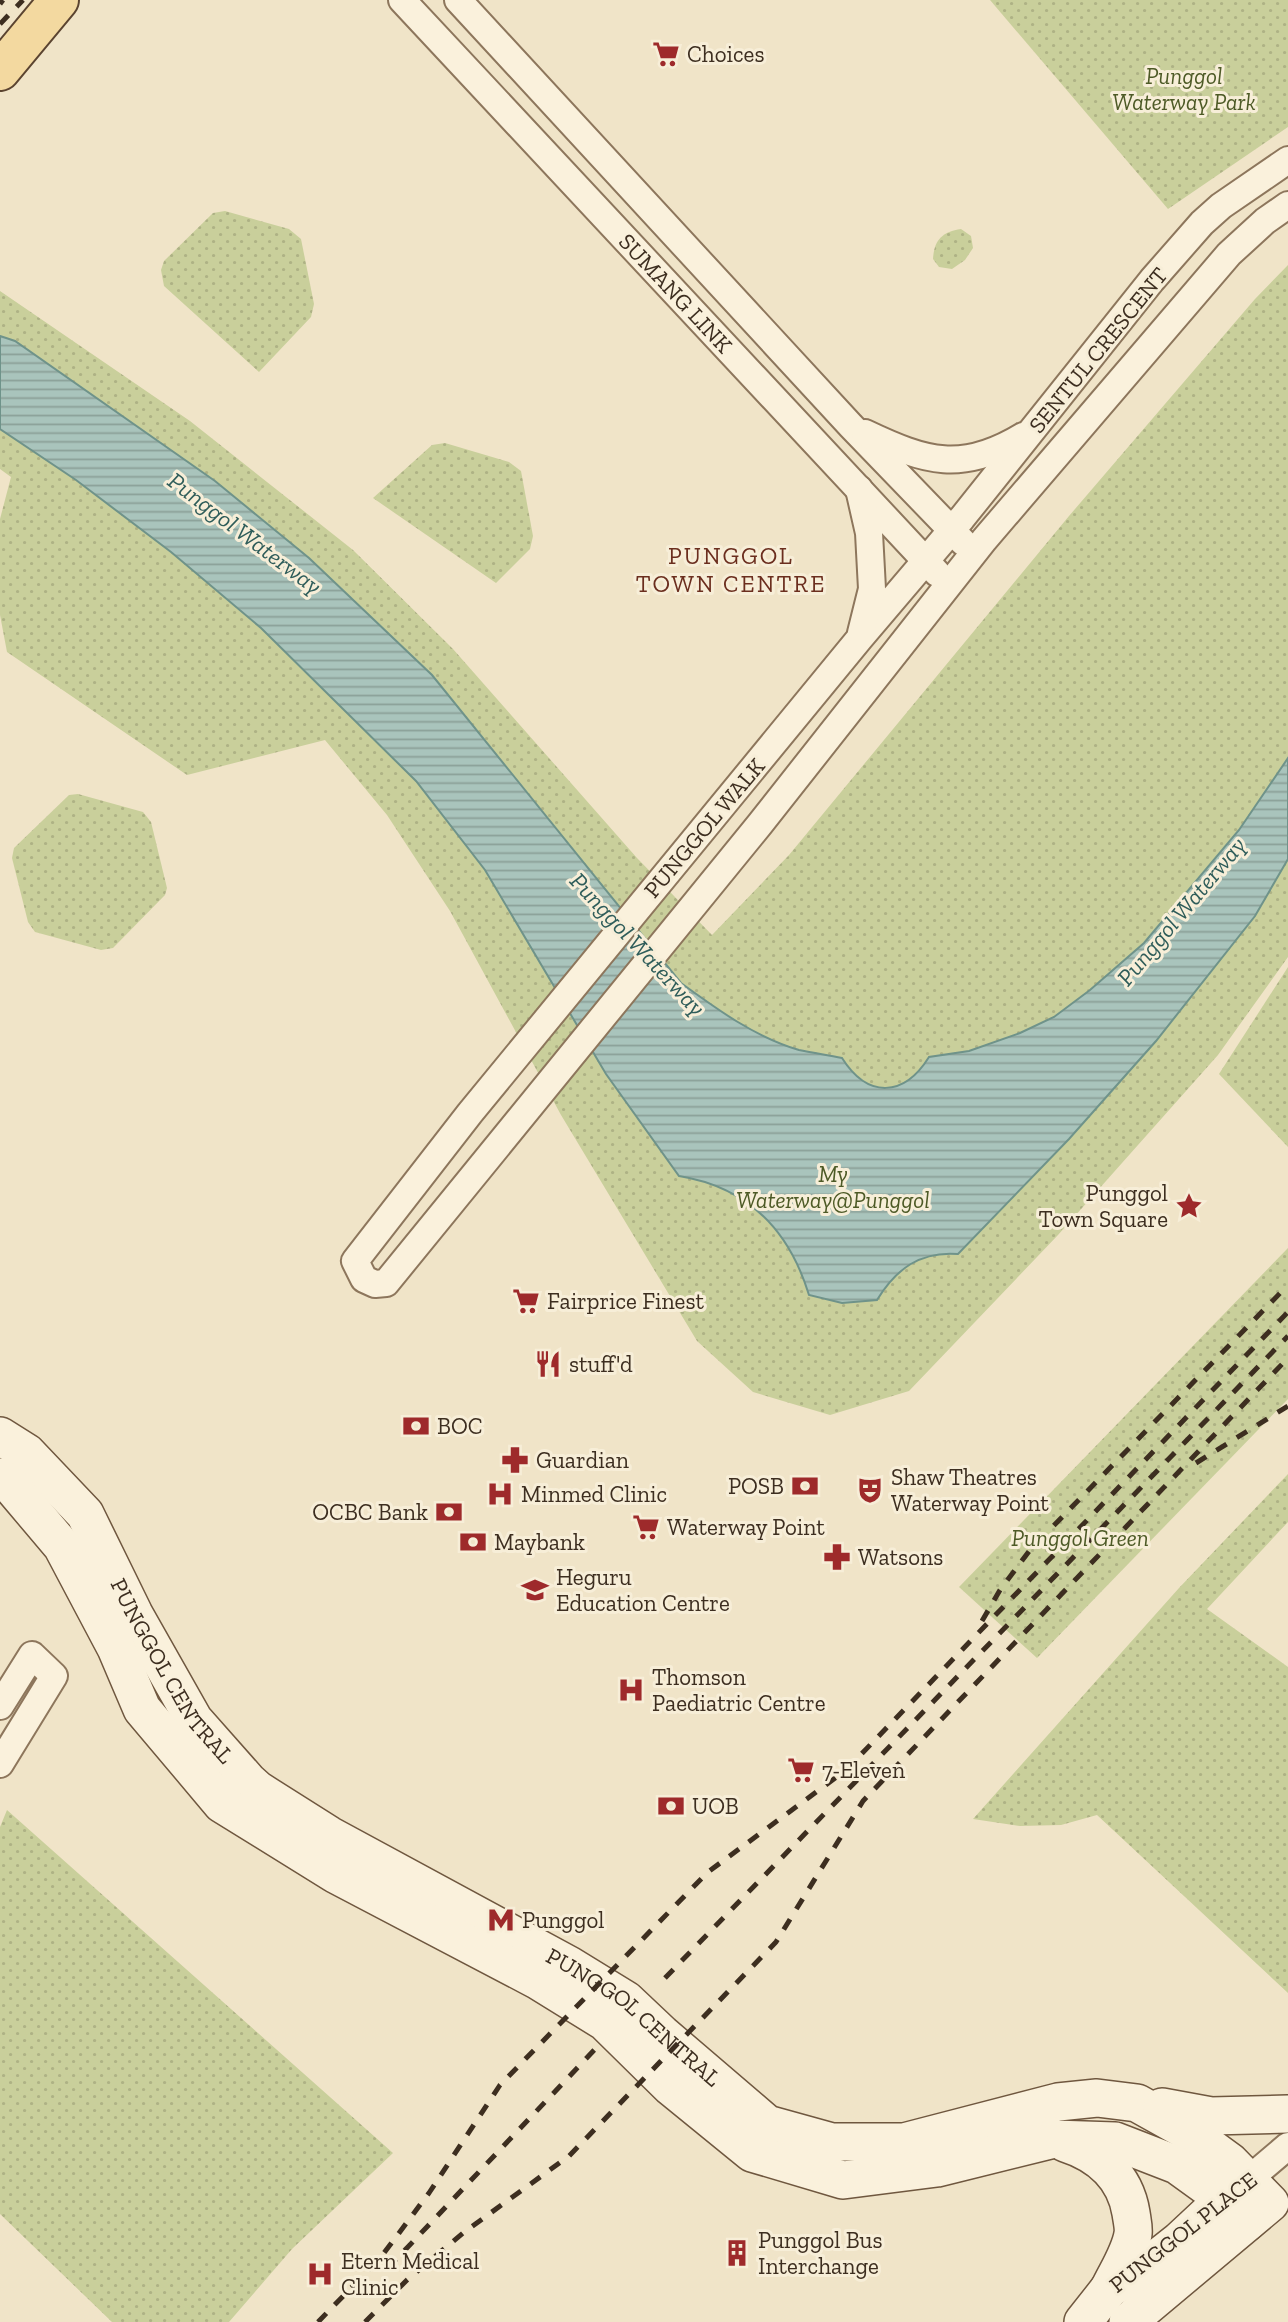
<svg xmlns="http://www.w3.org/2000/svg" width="1288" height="2322" font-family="'Zilla Slab',serif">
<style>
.green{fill:url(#green-dots)}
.water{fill:url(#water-rules);stroke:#6f938a;stroke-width:2}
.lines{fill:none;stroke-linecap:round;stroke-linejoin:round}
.street-casing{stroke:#8d765c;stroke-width:30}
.secondary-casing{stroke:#6f573f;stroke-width:40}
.primary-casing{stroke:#5b4430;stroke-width:42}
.street{stroke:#faf1dc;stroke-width:26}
.secondary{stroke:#faf1dc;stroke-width:37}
.primary{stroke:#f3d9a0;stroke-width:38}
.rail{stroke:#3d2e20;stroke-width:5;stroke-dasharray:12 12;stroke-linecap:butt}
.labels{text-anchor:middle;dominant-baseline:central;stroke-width:6;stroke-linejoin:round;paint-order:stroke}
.poi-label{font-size:23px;fill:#3d2e20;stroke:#f7eed8;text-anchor:start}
.park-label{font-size:23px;font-style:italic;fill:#4d5a26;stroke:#f7eed8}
.street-label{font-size:23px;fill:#3d2e20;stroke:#f7eed8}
.water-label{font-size:24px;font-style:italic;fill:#2f5d5a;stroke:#f7eed8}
.neighbourhood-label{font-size:24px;letter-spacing:2px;fill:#6b2e1e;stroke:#f7eed8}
</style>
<defs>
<pattern id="green-dots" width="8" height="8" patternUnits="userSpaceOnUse" patternTransform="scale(1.75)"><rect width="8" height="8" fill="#c9cf9b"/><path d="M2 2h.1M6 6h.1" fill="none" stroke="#aeb285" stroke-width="1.8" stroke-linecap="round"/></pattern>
<pattern id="water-rules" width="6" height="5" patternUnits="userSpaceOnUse" patternTransform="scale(1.75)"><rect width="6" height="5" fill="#a9c4bc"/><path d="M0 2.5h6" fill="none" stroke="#8ba098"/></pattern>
</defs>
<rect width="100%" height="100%" fill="#f0e4c8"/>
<!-- green -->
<g class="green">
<path d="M990 0H1288V127L1168 209Z"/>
<path d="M225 211 289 229 301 239 314 304 311 317 259 372 164 286 161 270 164 261 213 213Z"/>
<path d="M961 229 971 236 973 248 965 260 952 269 939 267 933 259C934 240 942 232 961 229Z"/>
<path d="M1288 265V957L1218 1055 1058 1235 909 1391 830 1415 753 1392 697 1341 561 1115 450 911 387 815 325 740 187 775 7 652 0 615V519L11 477 0 469V291L190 421 353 550 453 649 637 858 712 935 789 855 1069 516 1255 299Z"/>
<path d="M445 443 509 462 521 471 533 536 530 549 496 583 373 498 432 445Z"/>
<path d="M78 794 143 812 151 822 167 888 165 895 113 948 101 950 35 932 28 922 12 858 14 848 69 795Z"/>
<path d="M1288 967V1147L1219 1074Z"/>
<path d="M1288 1248V1399L1037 1658 959 1587Z"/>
<path d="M1288 1474V1522L1207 1609 1288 1667V1993L1097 1815 1061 1825 1020 1826 973 1819 1179 1588Z"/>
<path d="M7 1810 393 2153 292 2249 229 2322H112L0 2214V1827Z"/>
</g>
<!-- water -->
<path class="water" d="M0 336 15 341 215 481 309 558 432 675 681 983C718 1010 755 1037 799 1050 813 1053 828 1055 842 1058 868 1099 904 1097 929 1057L969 1051 1020 1033 1054 1017 1090 990 1144 943 1239 830 1288 758V859L1255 916 1156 1041 1069 1139 958 1254C920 1251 896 1269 877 1300L842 1303 809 1295C789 1230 747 1187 679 1176L606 1074 485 870 416 781 261 628 171 552 76 480 0 429Z"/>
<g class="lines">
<defs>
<g id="street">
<path id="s1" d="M402 0 937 573"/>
<path d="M458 0 851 426 963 542"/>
<path d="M1288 160 1221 206 1202 223 1152 280 962 518 860 638 470 1113 355 1261 364 1279 375 1284 386 1283 760 824 984 540 1229 254 1265 221 1288 205"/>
<path d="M865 433C926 462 962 473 1023 436"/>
<path d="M859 489 869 533 872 589 861 633"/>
<path d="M0 1706 32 1655 54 1676 0 1764"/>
<path d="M1248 2180 1288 2146"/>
</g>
<g id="secondary">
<path id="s2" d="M0 1436 27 1453 85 1514 134 1614 194 1720 248 1781 258 1790 329 1835 569 1965 626 2000 662 2034 767 2124 832 2142H904L1058 2102 1097 2098 1137 2103 1189 2132 1230 2162 1270 2203 1128 2322"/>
<path d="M0 1477 7 1481 62 1546 116 1648 142 1709 222 1804 335 1874 537 1980 605 2022 671 2087 752 2153 843 2180 937 2168 1054 2139 1115 2141 1177 2165 1224 2199 1247 2222"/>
<path d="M1162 2107 1211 2116 1288 2114"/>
<path d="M1065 2143C1099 2154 1125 2176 1131 2213 1132 2220 1134 2228 1133 2234 1130 2253 1117 2272 1109 2289"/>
<path d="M1083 2322 1109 2289 1141 2271 1179 2241 1224 2199 1243 2185"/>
</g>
<path id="primary" d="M0 71 59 0"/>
</defs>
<!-- street casing -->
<use href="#street" class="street-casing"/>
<!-- secondary casing -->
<use href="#secondary" class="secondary-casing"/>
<!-- primary casing -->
<use href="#primary" class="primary-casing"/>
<!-- street -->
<use href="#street" class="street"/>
<!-- secondary -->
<use href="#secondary" class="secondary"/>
<!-- primary -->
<use href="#primary" class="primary"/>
<!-- rail -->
<g class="rail">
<path d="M0 4 3 0"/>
<path d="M0 24 23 0"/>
<path d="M1196 1463 1288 1406"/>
<path d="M982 1621 1000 1590 1030 1550 1288 1285"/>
<path d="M665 1978 1288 1336"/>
<path d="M388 2268 599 2045"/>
<path d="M318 2322 381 2257 429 2193 500 2085 708 1872 846 1770 1288 1312"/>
<path d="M365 2322 407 2280 463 2233 569 2156 776 1942 863 1801 1288 1358"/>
</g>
</g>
<!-- icons -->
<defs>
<symbol id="supermarket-bare" viewBox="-9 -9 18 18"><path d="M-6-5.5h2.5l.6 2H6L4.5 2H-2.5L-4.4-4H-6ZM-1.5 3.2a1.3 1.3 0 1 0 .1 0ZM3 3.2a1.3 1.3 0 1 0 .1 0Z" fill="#9e2a2b" stroke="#f7eed8" stroke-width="2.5" paint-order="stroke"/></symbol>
<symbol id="sight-bare" viewBox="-9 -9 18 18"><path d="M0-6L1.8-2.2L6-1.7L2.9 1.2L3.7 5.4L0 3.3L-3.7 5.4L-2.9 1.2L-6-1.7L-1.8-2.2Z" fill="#9e2a2b" stroke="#f7eed8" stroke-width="2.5" paint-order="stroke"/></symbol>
<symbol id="restaurant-bare" viewBox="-9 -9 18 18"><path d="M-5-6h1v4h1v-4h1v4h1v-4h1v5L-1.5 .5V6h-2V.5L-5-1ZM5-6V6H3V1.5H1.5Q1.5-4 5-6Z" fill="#9e2a2b" stroke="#f7eed8" stroke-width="2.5" paint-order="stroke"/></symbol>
<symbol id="bank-bare" viewBox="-9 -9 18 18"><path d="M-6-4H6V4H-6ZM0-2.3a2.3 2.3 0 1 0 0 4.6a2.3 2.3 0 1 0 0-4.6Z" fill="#9e2a2b" stroke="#f7eed8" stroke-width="2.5" paint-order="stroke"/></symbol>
<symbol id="pharmacy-bare" viewBox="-9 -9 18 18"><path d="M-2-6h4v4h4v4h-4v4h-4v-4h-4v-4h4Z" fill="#9e2a2b" stroke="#f7eed8" stroke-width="2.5" paint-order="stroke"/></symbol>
<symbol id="theatre-bare" viewBox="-9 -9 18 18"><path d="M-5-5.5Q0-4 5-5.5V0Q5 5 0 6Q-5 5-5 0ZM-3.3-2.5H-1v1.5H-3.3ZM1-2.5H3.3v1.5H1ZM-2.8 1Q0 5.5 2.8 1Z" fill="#9e2a2b" stroke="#f7eed8" stroke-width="2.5" paint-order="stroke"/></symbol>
<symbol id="hospital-bare" viewBox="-9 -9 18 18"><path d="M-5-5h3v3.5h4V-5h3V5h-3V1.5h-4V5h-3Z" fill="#9e2a2b" stroke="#f7eed8" stroke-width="2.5" paint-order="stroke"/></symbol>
<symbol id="school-bare" viewBox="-9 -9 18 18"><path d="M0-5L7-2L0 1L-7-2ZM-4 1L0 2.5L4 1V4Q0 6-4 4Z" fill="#9e2a2b" stroke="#f7eed8" stroke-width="2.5" paint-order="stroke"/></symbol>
<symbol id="metro-bare" viewBox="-9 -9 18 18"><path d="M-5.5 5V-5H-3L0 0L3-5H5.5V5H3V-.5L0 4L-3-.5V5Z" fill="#9e2a2b" stroke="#f7eed8" stroke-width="2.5" paint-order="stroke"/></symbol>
<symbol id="building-bare" viewBox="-9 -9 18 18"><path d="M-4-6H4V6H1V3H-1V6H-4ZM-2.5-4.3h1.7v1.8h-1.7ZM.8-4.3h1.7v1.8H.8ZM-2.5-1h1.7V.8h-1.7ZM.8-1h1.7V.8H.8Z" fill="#9e2a2b" stroke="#f7eed8" stroke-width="2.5" paint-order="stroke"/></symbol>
</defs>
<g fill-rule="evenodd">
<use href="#supermarket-bare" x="647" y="35" width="38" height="38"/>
<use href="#sight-bare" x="1170" y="1187" width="38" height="38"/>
<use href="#supermarket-bare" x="507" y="1282" width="38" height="38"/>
<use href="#restaurant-bare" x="529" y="1345" width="38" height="38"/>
<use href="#bank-bare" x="397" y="1407" width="38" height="38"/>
<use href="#pharmacy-bare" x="496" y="1441" width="38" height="38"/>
<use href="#bank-bare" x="786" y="1467" width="38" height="38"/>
<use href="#theatre-bare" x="851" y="1471" width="38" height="38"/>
<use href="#hospital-bare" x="481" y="1475" width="38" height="38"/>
<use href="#bank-bare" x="430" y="1493" width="38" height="38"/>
<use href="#supermarket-bare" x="627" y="1508" width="38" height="38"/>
<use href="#bank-bare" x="454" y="1523" width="38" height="38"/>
<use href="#pharmacy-bare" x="818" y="1538" width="38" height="38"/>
<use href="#school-bare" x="516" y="1571" width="38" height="38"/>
<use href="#hospital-bare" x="612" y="1671" width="38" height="38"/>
<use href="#supermarket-bare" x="782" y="1751" width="38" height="38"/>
<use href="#bank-bare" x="652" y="1787" width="38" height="38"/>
<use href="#metro-bare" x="482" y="1901" width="38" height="38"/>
<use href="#building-bare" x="718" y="2234" width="38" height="38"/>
<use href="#hospital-bare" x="301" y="2255" width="38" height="38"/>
</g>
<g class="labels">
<!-- poi labels -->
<g class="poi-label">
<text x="687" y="54">Choices</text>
<text x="1168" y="1193" text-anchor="end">Punggol<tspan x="1168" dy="26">Town Square</tspan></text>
<text x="547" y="1301">Fairprice Finest</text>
<text x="569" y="1364">stuff'd</text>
<text x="437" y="1426">BOC</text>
<text x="536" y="1460">Guardian</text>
<text x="891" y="1477">Shaw Theatres<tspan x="891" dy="26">Waterway Point</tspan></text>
<text x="784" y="1486" text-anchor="end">POSB</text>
<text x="521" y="1494">Minmed Clinic</text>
<text x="428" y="1512" text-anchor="end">OCBC Bank</text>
<text x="667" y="1527">Waterway Point</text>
<text x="494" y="1542">Maybank</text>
<text x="858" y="1557">Watsons</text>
<text x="556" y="1577">Heguru<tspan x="556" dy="26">Education Centre</tspan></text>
<text x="652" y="1677">Thomson<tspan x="652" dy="26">Paediatric Centre</tspan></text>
<text x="822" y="1770">7-Eleven</text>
<text x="692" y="1806">UOB</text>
<text x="522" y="1920">Punggol</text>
<text x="758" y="2240">Punggol Bus<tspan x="758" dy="26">Interchange</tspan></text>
<text x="341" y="2261">Etern Medical<tspan x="341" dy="26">Clinic</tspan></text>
</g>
<!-- park labels -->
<g class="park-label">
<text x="1184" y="76">Punggol<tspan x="1184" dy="26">Waterway Park</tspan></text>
<text x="833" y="1174">My<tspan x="833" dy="26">Waterway@Punggol</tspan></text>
<text x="1080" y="1538">Punggol Green</text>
</g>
<!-- street labels -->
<g class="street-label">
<text stroke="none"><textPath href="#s1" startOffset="401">SUMANG LINK</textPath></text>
<text transform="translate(1098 350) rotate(-51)">SENTUL CRESCENT</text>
<text transform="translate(704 828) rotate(-50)">PUNGGOL WALK</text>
<text stroke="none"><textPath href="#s2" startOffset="296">PUNGGOL CENTRAL</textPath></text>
<text stroke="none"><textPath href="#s2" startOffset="884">PUNGGOL CENTRAL</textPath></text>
<text transform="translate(1183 2232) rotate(-38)">PUNGGOL PLACE</text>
</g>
<!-- water labels -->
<g class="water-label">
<text transform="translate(245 533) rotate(37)">Punggol Waterway</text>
<text transform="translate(1181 911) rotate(-50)">Punggol Waterway</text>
<text transform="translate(638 944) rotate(47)">Punggol Waterway</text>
</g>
<!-- neighbourhood labels -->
<g class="neighbourhood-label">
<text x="731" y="555">PUNGGOL<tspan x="731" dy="28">TOWN CENTRE</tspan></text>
</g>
</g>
</svg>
